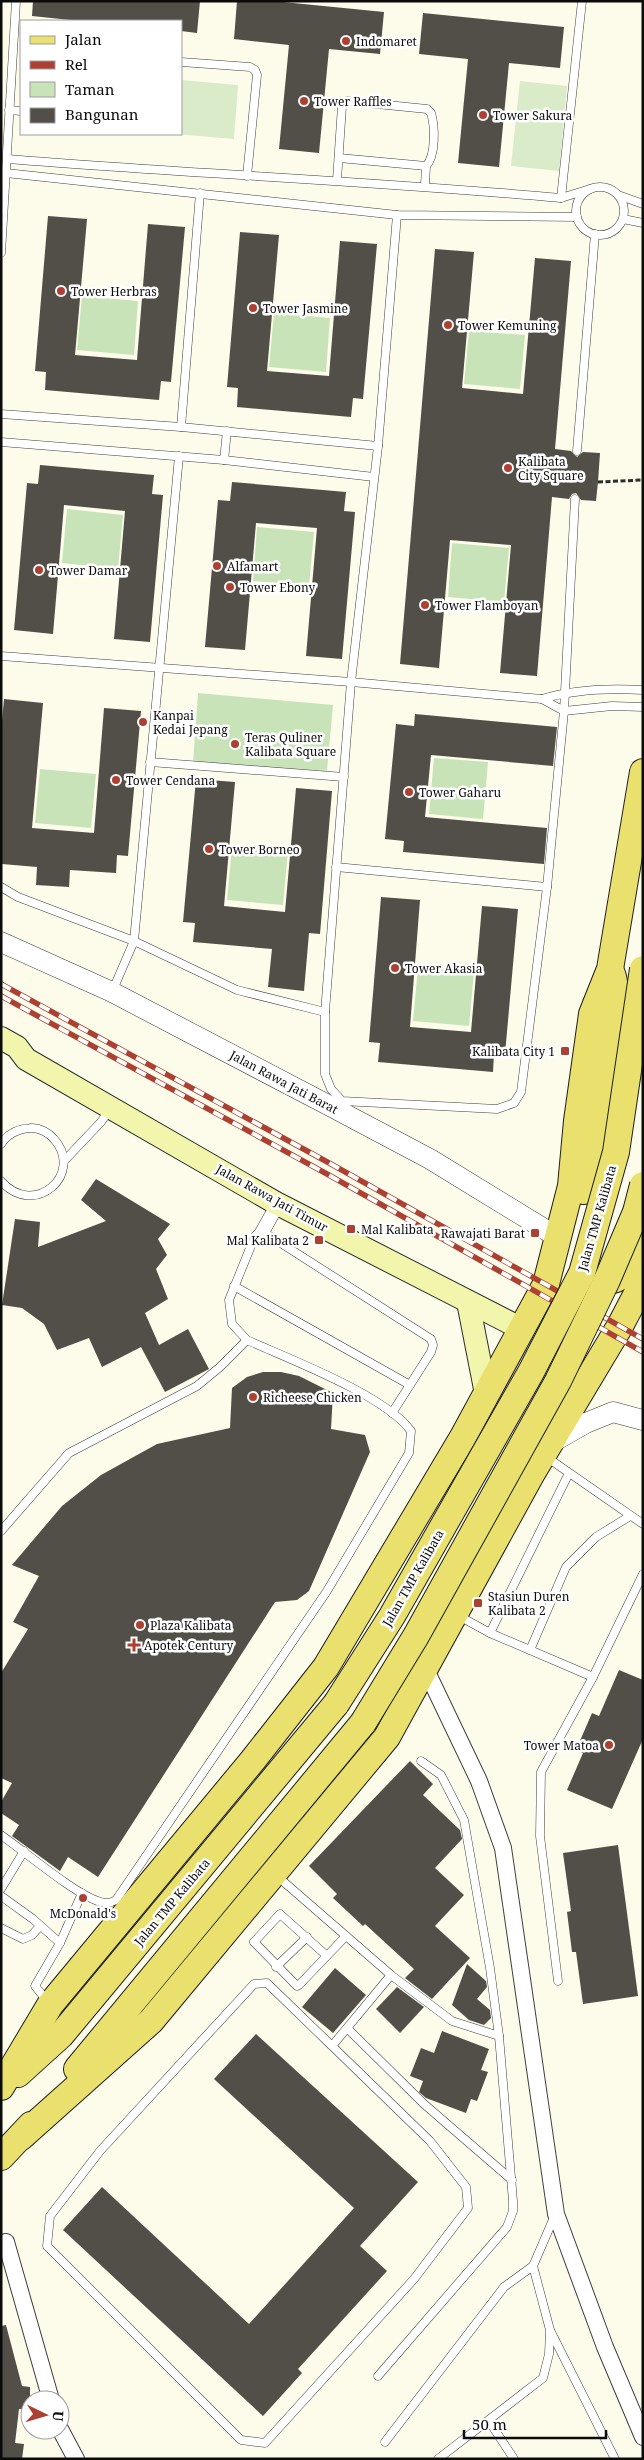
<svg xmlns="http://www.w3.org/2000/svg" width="644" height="2460" font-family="'Noto Serif',serif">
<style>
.green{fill:#c8e3b8}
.pitch{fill:#daebc9}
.building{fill:#524e48}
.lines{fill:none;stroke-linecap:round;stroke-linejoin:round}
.service-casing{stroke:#3e3e3e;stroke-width:9}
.minor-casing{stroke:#3e3e3e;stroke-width:18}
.tertiary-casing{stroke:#3e3e3e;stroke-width:21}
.secondary-casing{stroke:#2d2d2d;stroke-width:24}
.primary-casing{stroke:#1c1c1c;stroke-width:28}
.path{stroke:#2d2d2d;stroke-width:3;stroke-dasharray:5 2.5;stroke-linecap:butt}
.service{stroke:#fff;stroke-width:8}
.minor{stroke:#fff;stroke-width:16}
.tertiary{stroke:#fff;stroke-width:20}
.secondary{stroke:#f2f6ac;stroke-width:22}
.primary{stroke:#eae06e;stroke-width:26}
.rail-casing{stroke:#ac4032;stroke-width:5.5}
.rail{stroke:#fff;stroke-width:4;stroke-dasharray:11;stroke-linecap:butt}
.primary-bridge-casing{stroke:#1c1c1c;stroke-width:28;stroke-linecap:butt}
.primary-bridge{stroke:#eae06e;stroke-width:26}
.poi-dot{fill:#ac4032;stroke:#fff;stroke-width:2}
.labels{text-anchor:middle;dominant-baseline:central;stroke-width:5;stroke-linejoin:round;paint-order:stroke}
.poi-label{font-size:12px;fill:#0b0b0b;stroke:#fff;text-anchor:start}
.street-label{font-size:12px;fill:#0b0b0b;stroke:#fff}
</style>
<rect width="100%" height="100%" fill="#fdfceb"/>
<!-- green -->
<g class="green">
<path d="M82 296 138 301 134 355 77 350Z"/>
<path d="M274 313 330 318 326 372 269 367Z"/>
<path d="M469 331 525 335 520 389 464 384Z"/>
<path d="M67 509 123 515 118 569 62 563Z"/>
<path d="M257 527 314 532 309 586 253 581Z"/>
<path d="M452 543 509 548 504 602 448 597Z"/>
<path d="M198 693 333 705 327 771 193 763Z"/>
<path d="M434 758 488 762 483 819 429 814Z"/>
<path d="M40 769 96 774 91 828 35 823Z"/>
<path d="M232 847 288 851 283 905 227 900Z"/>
<path d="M418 967 474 972 469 1026 413 1021Z"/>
</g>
<!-- pitch -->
<g class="pitch">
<path d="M181 80 238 85 234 139 175 134H181Z"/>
<path d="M520 81 567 86 559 171 511 166Z"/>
</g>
<!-- building -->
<g class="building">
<path d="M33 1H200L197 33 181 31V21H80L32 16Z"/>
<path d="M237 1H273L384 12 380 54 329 49 319 153 279 149 289 45 234 39Z"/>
<path d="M423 13 564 27 560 68 509 63 499 167 458 163 468 59 419 54Z"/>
<path d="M48 216 87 219 75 355 137 360 148 224 185 227 171 382 161 381 159 400 45 390 46 372 35 371Z"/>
<path d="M240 232 279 235 267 371 329 376 340 241 377 244 363 399 353 398 351 417 237 407 238 388 227 387Z"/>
<path d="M435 249 474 252 462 388 523 394 535 258 571 261 555 449 571 451 577 457 583 452 600 453 598 482 596 501 581 500 576 493 572 494 569 499 552 497 537 676 500 673 511 545 450 540 439 668 400 664Z"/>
<path d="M40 465 154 475 152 494 163 495 150 642 114 639 125 511 64 505 53 634 14 630 27 483 38 484Z"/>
<path d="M232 482 346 492 344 511 355 512 342 659 306 656 317 528 256 523 245 650 205 647 218 500 230 501Z"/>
<path d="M4 699 43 703 32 828 94 833 104 708 141 711 128 856 117 855 116 873 70 870 69 887 36 885 37 867 2 864 1 732Z"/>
<path d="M415 714 557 727 553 766 431 755 425 817 547 828 544 864 403 852 404 841 385 839 396 724 414 726Z"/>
<path d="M196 779 235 782 224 906 285 912 296 788 332 791 320 934 309 933 304 991 268 987 272 949 193 942 195 923 183 922Z"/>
<path d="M381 897 420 900 410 1027 471 1032 482 906 518 909 505 1054 494 1053 493 1072 378 1062 380 1043 369 1042Z"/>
<path d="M96 1179 170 1224 158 1239 167 1255 156 1269 168 1299 145 1313 159 1345 188 1329 209 1369 165 1392 141 1347 102 1367 89 1338 57 1350 44 1324 22 1308 2 1305 15 1219 40 1222 38 1247 106 1221 81 1200Z"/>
<path d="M263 1372H281L299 1376 333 1393 331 1429 365 1435 370 1452 309 1591 297 1600 275 1602 98 1877 68 1857 60 1871 12 1836 19 1825 1 1813V1802L12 1783 1 1778V1673L28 1629 13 1622 39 1576 12 1565 62 1506 101 1475 157 1444 230 1428 232 1388 247 1377Z"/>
<path d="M619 1670 643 1680V1739L612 1809 567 1790 583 1753 576 1750 592 1713 599 1716Z"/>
<path d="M410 1761 433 1784 423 1795 460 1830 462 1839 435 1868 464 1895 435 1926 470 1958 432 1999 405 1978 414 1969 365 1924 363 1926 333 1898 337 1894 309 1866Z"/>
<path d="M618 1845 638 1996 583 2004 576 1952H572L567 1912 571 1911 563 1853Z"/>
<path d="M467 1964 486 1981 487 1987 477 1999 490 2010 491 2018 484 2025 469 2020 452 2005Z"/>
<path d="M335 1968 366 1995 333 2033 302 2007Z"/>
<path d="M397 1987 424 2007 400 2033 376 2009Z"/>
<path d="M442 2031 489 2049 481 2070 488 2072 477 2101 471 2099 466 2113 426 2098 419 2092 423 2081 410 2076 421 2048 434 2053Z"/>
<path d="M256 2034 418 2182 360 2246 387 2271 298 2369 302 2373 263 2416 63 2230 102 2187 249 2324 354 2208 214 2079Z"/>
<path d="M6 2325 22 2386 30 2387V2410L19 2409 15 2443 24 2444 22 2459H1V2326Z"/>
</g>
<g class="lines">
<defs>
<g id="service">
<path d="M181 62 250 67 255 70 257 75 247 176"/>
<path d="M9 110 21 111"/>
<path d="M339 158 426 166"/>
<path d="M7 159C192 174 376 181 561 198L590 189"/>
<path d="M6 173 397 215 577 217"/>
<path d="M337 180 342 106 347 101 427 109 431 113C435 126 436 156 426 166L425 185"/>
<circle cx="600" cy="211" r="24"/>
<path d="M618 195 643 204"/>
<path d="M561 198 582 1"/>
<path d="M397 215 378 446 351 682 325 1012V1074L331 1089 342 1101 497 1109 514 1103 521 1092 547 887 564 711 575 499"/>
<path d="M623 219 643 223"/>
<path d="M1 253 16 1"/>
<path d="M1 414 181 427 378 446"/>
<path d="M181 427 200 193"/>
<path d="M1 442 224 460 374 477"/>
<path d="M577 451 595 234"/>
<path d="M224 460 227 431"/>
<path d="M1 656 351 682 542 699 564 711 612 706 643 707"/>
<path d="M542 699C575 689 608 688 643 690"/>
<path d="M150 762 344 777"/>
<path d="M336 867 547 887"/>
<path d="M1 887 18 897 134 941 237 990 325 1012"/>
<path d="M112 992 134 941 179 456"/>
<path d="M1 1144C8 1133 18 1129 30 1128 39 1127 49 1133 54 1139 85 1174 34 1219 1 1181"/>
<path d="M64 1161 101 1122 110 1109"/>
<path d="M259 1232 274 1205"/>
<path d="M265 1233 280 1206"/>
<path d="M234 1286 410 1385"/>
<path d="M247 1340 232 1324 229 1300 255 1236 259 1232 265 1233 431 1339 433 1345 431 1352 392 1413"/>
<path d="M545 1456 643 1524"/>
<path d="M1 1531 69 1453 197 1386 220 1367 247 1340C289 1359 385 1395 411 1431L409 1453 327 1591 116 1900C110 1903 107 1904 101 1902 77 1896 24 1851 1 1835"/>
<path d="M459 1616 490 1633 593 1677"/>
<path d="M490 1633 569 1473"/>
<path d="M530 1650 566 1567 596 1537 630 1516"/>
<path d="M277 1876 391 1975 452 2021 499 2036 490 1968 464 1820 441 1775 421 1761"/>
<path d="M1 1889 24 1851"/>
<path d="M1 1896 33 1919 60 1943"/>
<path d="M1 1928 23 1939 32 1935 40 1926"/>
<path d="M327 1956 280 1914 254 1942 297 1986 299 1985 346 1936"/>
<path d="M276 1967 307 1937"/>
<path d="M558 1981 540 1836 541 1772 593 1677 643 1574"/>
<path d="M48 2002 35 1986 60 1943 82 1893"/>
<path d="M348 2029 424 2104 512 2180"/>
<path d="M332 2046 267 1983 254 1984 100 2151 50 2216 47 2246 241 2440 265 2443 414 2279 468 2208 466 2187 430 2141 332 2046 391 1975"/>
<path d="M551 2332 615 2459"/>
<path d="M378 2376 507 2227 513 2211V2201L499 2036"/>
<path d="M489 2421 514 2459"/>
<path d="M385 2442 504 2287 533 2266"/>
<path d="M438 2459 543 2378 549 2354 550 2330 533 2266 555 2215"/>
</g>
<g id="minor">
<path d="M426 1670 479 1781 503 1848 556 2214 605 2347 643 2437"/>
<path d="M6 2242 51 2400"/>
<path d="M60 2429 76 2459"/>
</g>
<g id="tertiary">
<path d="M1 942 112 992 328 1105 430 1159 559 1238"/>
<path d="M551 1443 586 1423 613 1412 643 1420"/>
</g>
<g id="secondary">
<path d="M1 1038 17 1047 26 1059 276 1203 522 1329"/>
<path d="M468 1302 486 1394"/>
</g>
<g id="primary">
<path d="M584 1191C592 1156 627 997 611 972"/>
<path d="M596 1278C627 1290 633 1256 643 1233"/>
<path d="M77 2069 363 1723"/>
<path d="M18 2074 61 2035 336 1704"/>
<path d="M1 2087 50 2005 253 1760 326 1667 463 1437 546 1284 571 1186 577 1121 592 1014 610 969 643 772"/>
<path d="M21 2137 151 2021 387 1737 532 1473 620 1326 643 1282"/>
<path d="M1 2157 31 2125"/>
</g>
</defs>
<!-- service casing -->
<use href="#service" class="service-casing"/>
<!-- minor casing -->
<use href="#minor" class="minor-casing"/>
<!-- tertiary casing -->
<use href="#tertiary" class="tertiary-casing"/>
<!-- secondary casing -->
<use href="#secondary" class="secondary-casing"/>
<!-- primary casing -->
<use href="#primary" class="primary-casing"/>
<!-- path -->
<path class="path" d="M598 482 643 480"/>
<!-- service -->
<use href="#service" class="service"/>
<!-- minor -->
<use href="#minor" class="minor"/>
<!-- tertiary -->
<use href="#tertiary" class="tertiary"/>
<!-- secondary -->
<use href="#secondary" class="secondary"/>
<!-- primary -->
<use href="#primary" class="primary"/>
<defs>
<g id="rail">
<path d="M1 984 331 1164 643 1339"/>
<path d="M1 996 327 1174 643 1352"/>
</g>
</defs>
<!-- rail casing -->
<use href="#rail" class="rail-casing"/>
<!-- rail -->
<use href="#rail" class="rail"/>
<defs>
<g id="primary-bridge">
<path d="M336 1704 392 1616 531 1372 582 1273 616 1152 643 969"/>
<path d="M363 1723 416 1636 558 1381 607 1280 636 1212 643 1185"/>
</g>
</defs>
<!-- primary-bridge casing -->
<use href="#primary-bridge" class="primary-bridge-casing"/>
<!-- primary-bridge -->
<use href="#primary-bridge" class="primary-bridge"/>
</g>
<!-- markers -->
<g class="poi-dot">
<circle cx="346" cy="41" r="5"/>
<circle cx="304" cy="101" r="5"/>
<circle cx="483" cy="115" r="5"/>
<circle cx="61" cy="291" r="5"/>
<circle cx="253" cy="308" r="5"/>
<circle cx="448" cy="325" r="5"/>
<circle cx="508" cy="468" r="5"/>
<circle cx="217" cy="566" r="5"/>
<circle cx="39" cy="570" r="5"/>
<circle cx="230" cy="587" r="5"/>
<circle cx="425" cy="605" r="5"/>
<circle cx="143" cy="722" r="5"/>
<circle cx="235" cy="744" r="5"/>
<circle cx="116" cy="780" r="5"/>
<circle cx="409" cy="792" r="5"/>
<circle cx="209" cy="849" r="5"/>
<circle cx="395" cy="968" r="5"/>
<rect x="560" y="1046" width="10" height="10" rx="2.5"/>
<rect x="346" y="1224" width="10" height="10" rx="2.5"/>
<rect x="530" y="1228" width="10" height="10" rx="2.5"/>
<rect x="314" y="1235" width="10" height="10" rx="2.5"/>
<circle cx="253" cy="1397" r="5"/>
<rect x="473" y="1598" width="10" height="10" rx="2.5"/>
<circle cx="140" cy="1625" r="5"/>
<path d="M131.5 1637.5h5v5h5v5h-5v5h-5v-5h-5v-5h5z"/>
<circle cx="609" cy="1745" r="5"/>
<circle cx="83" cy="1898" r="5"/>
</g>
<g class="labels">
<!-- poi labels -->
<g class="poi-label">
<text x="356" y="41">Indomaret</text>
<text x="314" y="101">Tower Raffles</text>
<text x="493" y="115">Tower Sakura</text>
<text x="71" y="291">Tower Herbras</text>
<text x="263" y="308">Tower Jasmine</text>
<text x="458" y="325">Tower Kemuning</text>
<text x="518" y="461">Kalibata<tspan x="518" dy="14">City Square</tspan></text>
<text x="227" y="566">Alfamart</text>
<text x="49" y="570">Tower Damar</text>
<text x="240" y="587">Tower Ebony</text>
<text x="435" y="605">Tower Flamboyan</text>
<text x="153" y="715">Kanpai<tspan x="153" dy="14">Kedai Jepang</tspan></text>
<text x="245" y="737">Teras Quliner<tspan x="245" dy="14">Kalibata Square</tspan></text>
<text x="126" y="780">Tower Cendana</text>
<text x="419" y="792">Tower Gaharu</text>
<text x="219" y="849">Tower Borneo</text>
<text x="405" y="968">Tower Akasia</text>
<text x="555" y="1051" text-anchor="end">Kalibata City 1</text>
<text x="361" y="1229">Mal Kalibata</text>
<text x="525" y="1233" text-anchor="end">Rawajati Barat</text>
<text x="309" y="1240" text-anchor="end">Mal Kalibata 2</text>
<text x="263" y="1397">Richeese Chicken</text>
<text x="488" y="1596">Stasiun Duren<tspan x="488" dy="14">Kalibata 2</tspan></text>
<text x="150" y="1625">Plaza Kalibata</text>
<text x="144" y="1645">Apotek Century</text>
<text x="599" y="1745" text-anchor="end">Tower Matoa</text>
<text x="83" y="1913" text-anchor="middle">McDonald's</text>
</g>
<!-- street labels -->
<g class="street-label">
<text transform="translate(284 1082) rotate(28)">Jalan Rawa Jati Barat</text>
<text transform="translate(272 1198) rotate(29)">Jalan Rawa Jati Timur</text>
<text transform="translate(597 1218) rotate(-74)">Jalan TMP Kalibata</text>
<text transform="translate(413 1578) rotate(-60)">Jalan TMP Kalibata</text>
<text transform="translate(172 1902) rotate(-50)">Jalan TMP Kalibata</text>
</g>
</g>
<!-- border -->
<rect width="644" height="2460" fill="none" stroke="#0b0b0b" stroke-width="5"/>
<!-- legend -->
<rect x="20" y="20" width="162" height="115" fill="#ffffff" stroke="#9d9d9d"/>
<rect x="30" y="36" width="25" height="8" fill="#eae06e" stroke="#9d9d9d"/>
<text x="65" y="45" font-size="15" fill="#0b0b0b">Jalan</text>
<rect x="30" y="61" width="25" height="8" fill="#ac4032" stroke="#9d9d9d"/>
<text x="65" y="70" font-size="15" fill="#0b0b0b">Rel</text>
<rect x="30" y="82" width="25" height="15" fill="#c8e3b8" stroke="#9d9d9d"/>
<text x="65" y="95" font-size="15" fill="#0b0b0b">Taman</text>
<rect x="30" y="108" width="25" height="15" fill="#524e48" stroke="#9d9d9d"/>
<text x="65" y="120" font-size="15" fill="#0b0b0b">Bangunan</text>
<!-- north arrow -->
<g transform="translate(45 2415) rotate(95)"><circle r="24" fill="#ffffff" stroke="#9d9d9d"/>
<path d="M0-4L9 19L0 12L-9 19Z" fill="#ac4032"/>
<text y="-8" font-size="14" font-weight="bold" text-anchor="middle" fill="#0b0b0b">U</text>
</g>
<!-- scale -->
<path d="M464 2430v8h142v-8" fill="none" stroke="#0b0b0b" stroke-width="2.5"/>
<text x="472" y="2430" font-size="15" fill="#0b0b0b" stroke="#ffffff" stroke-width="4" paint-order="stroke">50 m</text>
</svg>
